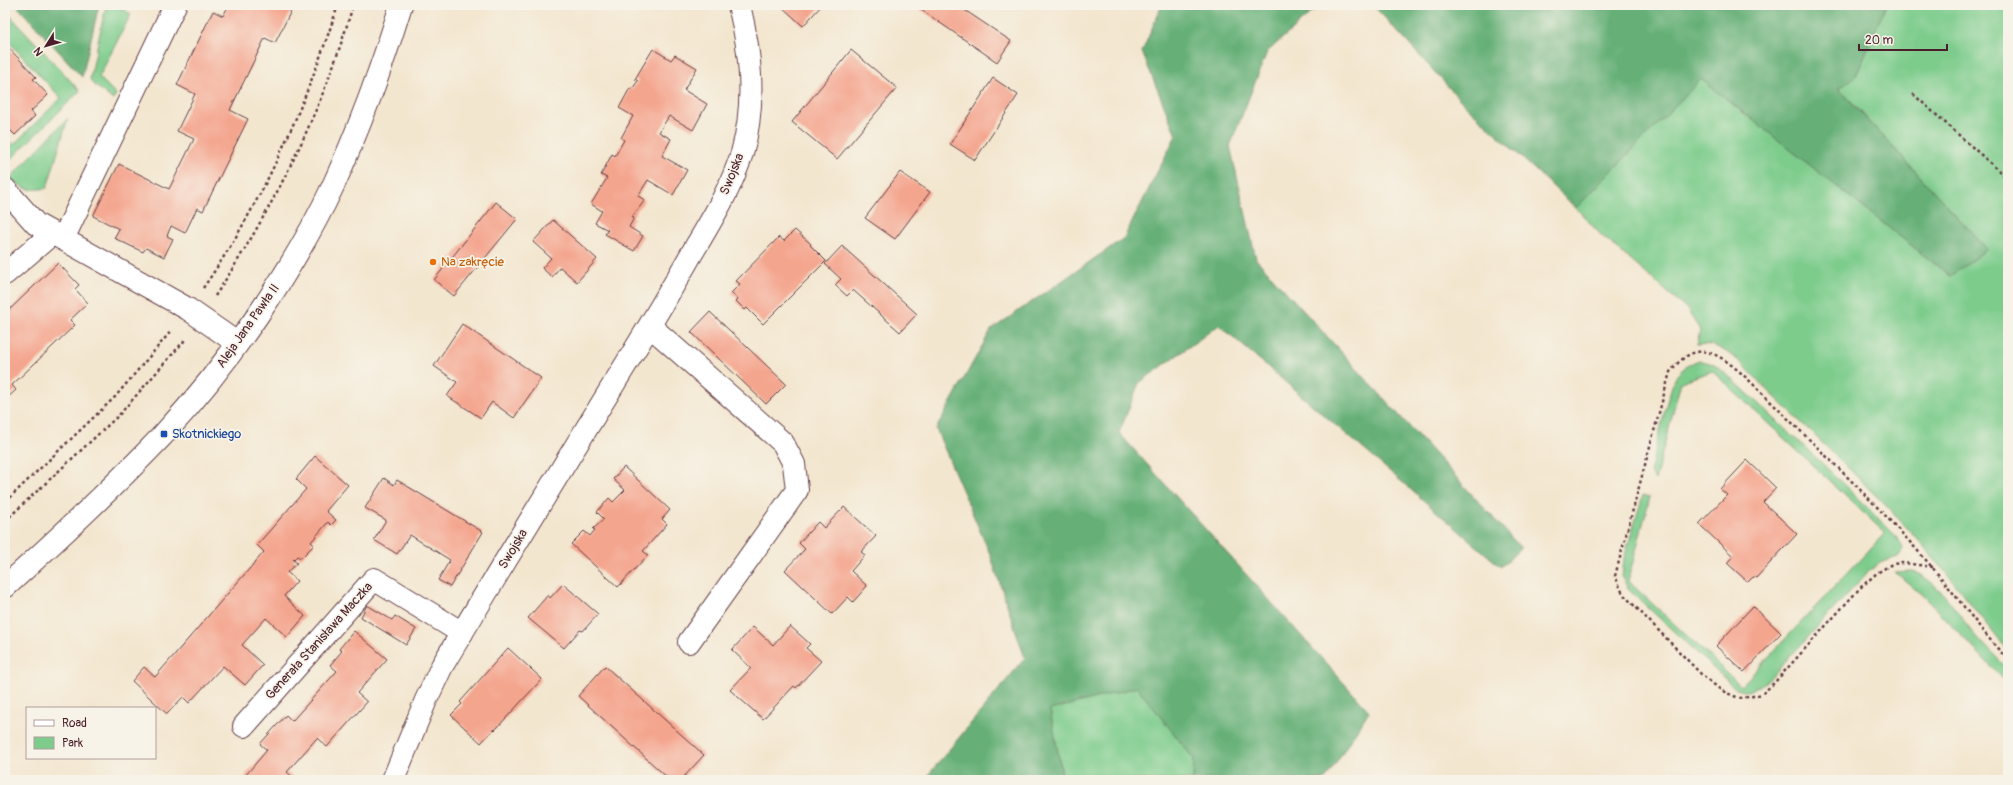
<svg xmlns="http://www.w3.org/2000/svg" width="2013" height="785" font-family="Pangolin,sans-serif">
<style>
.green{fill:#7dcc8c;stroke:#64765c}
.forest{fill:#66b078;stroke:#586852}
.building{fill:#f4a58e}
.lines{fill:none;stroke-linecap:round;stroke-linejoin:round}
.minor-casing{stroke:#633d44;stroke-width:24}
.path{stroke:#633d44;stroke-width:2.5;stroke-dasharray:3 3;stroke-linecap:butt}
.minor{stroke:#fff;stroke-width:22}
.food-dot{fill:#e8710a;stroke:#f7f3e8;stroke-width:1.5}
.transit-dot{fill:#1a4fb4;stroke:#f7f3e8;stroke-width:1.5}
.labels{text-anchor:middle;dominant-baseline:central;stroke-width:3.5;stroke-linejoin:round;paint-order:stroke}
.street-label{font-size:13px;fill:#4a1f2b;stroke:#f7f3e8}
.food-label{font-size:13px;fill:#c56008;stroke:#f7f3e8;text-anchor:start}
.transit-label{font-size:13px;fill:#164399;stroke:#f7f3e8;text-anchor:start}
</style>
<rect width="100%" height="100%" fill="#f7f3e8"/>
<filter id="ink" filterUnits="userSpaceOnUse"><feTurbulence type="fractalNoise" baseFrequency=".025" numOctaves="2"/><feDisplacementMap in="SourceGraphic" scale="8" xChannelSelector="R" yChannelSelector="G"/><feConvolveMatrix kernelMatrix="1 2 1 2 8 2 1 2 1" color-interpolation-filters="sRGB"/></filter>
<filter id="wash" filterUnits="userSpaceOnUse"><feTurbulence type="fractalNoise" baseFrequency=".012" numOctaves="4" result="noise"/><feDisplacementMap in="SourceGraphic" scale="16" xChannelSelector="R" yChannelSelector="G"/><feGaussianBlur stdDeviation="0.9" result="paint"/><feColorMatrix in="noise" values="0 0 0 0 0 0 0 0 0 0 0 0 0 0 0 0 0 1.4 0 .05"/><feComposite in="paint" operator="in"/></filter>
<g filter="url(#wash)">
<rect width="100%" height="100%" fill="#f3e6cf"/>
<!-- green -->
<g class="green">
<path d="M106 5H117L131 14 99 77 116 94 113 100 92 83 90 79Z"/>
<path d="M1886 5H2008V651C1980 618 1956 583 1928 551 1869 484 1801 425 1739 361 1725 351 1715 342 1697 345L1700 330 1686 308 1600 234 1576 208 1701 79 1950 276 1987 249 1838 87 1856 76Z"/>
<path d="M5 10 80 91 5 165V136L13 145 61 98 5 38Z"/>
<path d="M68 118 47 188C29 191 24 190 10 178Z"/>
<path d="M1699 360 1713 364 1730 377 1828 469 1895 535 1903 549 1897 557 1880 563 1867 573 1777 671 1763 684 1748 692 1736 689 1630 591 1622 578 1624 558 1643 495 1650 497 1628 581 1741 686 1885 533 1712 371 1681 382 1655 480 1650 473C1655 454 1668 386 1678 374 1684 367 1691 363 1699 360Z"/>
<path d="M1911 571C1938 580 1951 605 1968 626 1980 641 1994 655 2008 669V684L1922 595 1895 572Z"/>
<path d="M1137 687 1194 759 1193 780H1063L1050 710Z"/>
</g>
<!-- forest -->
<g class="forest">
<path d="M20 5H99L82 77 18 7Z"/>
<path d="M1162 5H1320L1267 52 1230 146 1256 259 1521 548 1501 567 1219 325 1139 383 1119 433 1369 711 1325 780H1193L1194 759 1137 687 1050 710 1063 780H924L1025 658 990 554 936 429 991 330 1124 238 1176 135 1142 52Z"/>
<path d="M1373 5H1886L1856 76 1838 88 1987 249 1950 276 1701 79 1576 208 1464 104Z"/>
</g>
<g id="blocks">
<!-- building -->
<g class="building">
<path d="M229 5H294L275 43 265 38 230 110 248 119 203 211 197 208 185 233 171 226 167 236 173 239 164 257 146 248 143 252 114 238 119 229 93 216 119 164 169 189 194 139 177 131 195 94 177 85 213 11 223 16Z"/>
<path d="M780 5H822L803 26Z"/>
<path d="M914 5H957L1011 41 997 62Z"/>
<path d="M5 44 36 77 33 79 48 95 31 111 35 116 15 135 5 125Z"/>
<path d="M653 49 671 60 675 55 697 68 684 90 707 104 693 130 669 116 659 132 671 139 662 156 687 170 673 195 648 180 638 196 645 200 632 217 634 218 629 227 643 236 634 251 605 234 608 230 595 223 602 211 591 204 607 178 601 175 612 154 615 156 624 140 621 138 633 116 619 108 630 88 632 89 638 81 635 79Z"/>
<path d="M851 50 897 88 837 159 792 122Z"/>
<path d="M993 78 1018 95 975 160 950 144Z"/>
<path d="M900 172 930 192 895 239 865 218Z"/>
<path d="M496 202 517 219 454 296 434 280Z"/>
<path d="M553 220 597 259 577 282 560 267 552 277 542 268 551 258 533 242Z"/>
<path d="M795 230 811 244 810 245 826 261 763 324 747 308 745 310 736 301 738 299 731 293 740 284 736 281 779 237 784 241Z"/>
<path d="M842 246 917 314 900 332 853 290 847 296 835 285 841 279 825 264Z"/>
<path d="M58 263 79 285 75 289 88 303 70 320 75 325 12 385 16 390 5 400V314Z"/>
<path d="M710 312 786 384 766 404 691 332Z"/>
<path d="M462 324 541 378 514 418 492 402 481 418 447 396 457 382 434 366Z"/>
<path d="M315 456 348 485 326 511 336 520 331 525 328 522 311 542 314 545 301 558 297 556 293 560 297 563 287 572 297 581 284 596 305 616 287 637 266 618 242 645 263 665 245 685 223 666 189 703 183 697 167 714 132 681 144 667 155 677 264 552 257 545 306 489 296 479Z"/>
<path d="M1747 460 1776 488 1763 502 1797 534 1756 578 1754 576 1748 582 1727 563 1733 556 1699 524 1727 495 1720 489Z"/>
<path d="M624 467 670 510 662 519 667 524 643 551 648 555 618 587 571 544 584 531 590 536 595 530 593 529 604 519 597 512 609 498 613 502 625 490 613 479Z"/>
<path d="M384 478 394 485 397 480 483 532 450 587 438 580 450 560 410 535 397 554 374 540 386 520 365 508Z"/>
<path d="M844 507 876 536 861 552 865 555 851 571 867 586 853 602 848 597 832 614 785 570 805 549 799 543 818 522 824 528Z"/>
<path d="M563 584 598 614 583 631 580 630 564 648 528 618 548 595 550 598Z"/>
<path d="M367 605 392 620 395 616 416 629 406 645 361 617Z"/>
<path d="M1753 606 1781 633 1744 672 1716 646Z"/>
<path d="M790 626 810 644 806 648 821 661 796 688 794 686 763 719 730 690 751 668 732 650 753 627 773 645Z"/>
<path d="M354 631 387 659 357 693 367 702 327 747 317 738 287 772 296 780H249L245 776 267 750 260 744 286 715 292 721 337 671 330 665 342 651 339 649Z"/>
<path d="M508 648 542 679 495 730 494 729 481 743 451 715 462 704 460 702Z"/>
<path d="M605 666 704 755 681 780H670L578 696Z"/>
</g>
</g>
</g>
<g filter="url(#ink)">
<use href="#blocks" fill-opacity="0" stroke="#633d44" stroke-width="1"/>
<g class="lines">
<defs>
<g id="minor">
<path d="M5 189 36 224 188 309 237 343"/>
<path d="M63 239 175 5"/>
<path d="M5 274 53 233"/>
<path d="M650 326 783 443 794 464 797 490 689 642"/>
<path d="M5 587C59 538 113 488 163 435 226 367 293 271 333 186 360 127 382 67 401 5"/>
<path d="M244 726 374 579 462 633"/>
<path d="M393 780 426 700 442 666C504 562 568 459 631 356 652 322 672 288 692 253 711 221 731 189 742 153 756 103 751 54 739 5"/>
</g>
</defs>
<!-- minor casing -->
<use href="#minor" class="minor-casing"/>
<!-- path -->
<g class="path">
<path d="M1913 94 2008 179"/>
<path d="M203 288C263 202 306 104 338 5"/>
<path d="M215 296C275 205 323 110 353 5"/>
<path d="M5 502 115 397 172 330"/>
<path d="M5 521 119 415 185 340"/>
<path d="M1933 567 1904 563 1892 564 1877 573 1860 588 1774 683 1762 694 1749 697 1739 698 1722 691 1701 674 1623 594 1615 576 1670 372C1679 361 1690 349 1707 352 1729 356 1761 393 1777 408 1830 460 1883 510 1931 566 1958 597 1980 630 2008 660"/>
</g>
<!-- minor -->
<use href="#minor" class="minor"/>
</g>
</g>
<!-- markers -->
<circle class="food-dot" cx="433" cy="262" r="4"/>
<rect class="transit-dot" x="160" y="430" width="8" height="8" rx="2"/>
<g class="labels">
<!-- street labels -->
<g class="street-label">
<text transform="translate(732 174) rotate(-68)">Swojska</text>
<text transform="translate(248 326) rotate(-55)">Aleja Jana Pawła II</text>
<text transform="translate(513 549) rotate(-59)">Swojska</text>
<text transform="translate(319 641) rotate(-48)">Generała Stanisława Maczka</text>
</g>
<!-- food labels -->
<g class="food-label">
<text x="441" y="262">Na zakręcie</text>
</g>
<!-- transit labels -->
<g class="transit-label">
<text x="172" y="434">Skotnickiego</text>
</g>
</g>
<!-- margin -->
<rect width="2013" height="785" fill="none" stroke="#f7f3e8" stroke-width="20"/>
<!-- legend -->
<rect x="26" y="707" width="130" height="52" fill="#f7f3e8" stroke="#b29e9c"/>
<rect x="34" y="720" width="20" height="6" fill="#ffffff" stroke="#b29e9c"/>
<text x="62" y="727" font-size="12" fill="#4a1f2b">Road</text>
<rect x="34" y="737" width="20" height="12" fill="#7dcc8c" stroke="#b29e9c"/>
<text x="62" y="747" font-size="12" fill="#4a1f2b">Park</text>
<!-- north arrow -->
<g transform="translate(46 46) rotate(233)" stroke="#f7f3e8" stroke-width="3" paint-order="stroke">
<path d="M0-3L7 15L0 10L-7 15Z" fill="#4a1f2b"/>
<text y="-6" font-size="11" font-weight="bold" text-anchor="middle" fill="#4a1f2b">N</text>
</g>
<!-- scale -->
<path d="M1859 44v6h88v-6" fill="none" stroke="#4a1f2b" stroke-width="2"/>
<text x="1865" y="44" font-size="12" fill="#4a1f2b" stroke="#f7f3e8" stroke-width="3" paint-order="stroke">20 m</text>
</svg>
